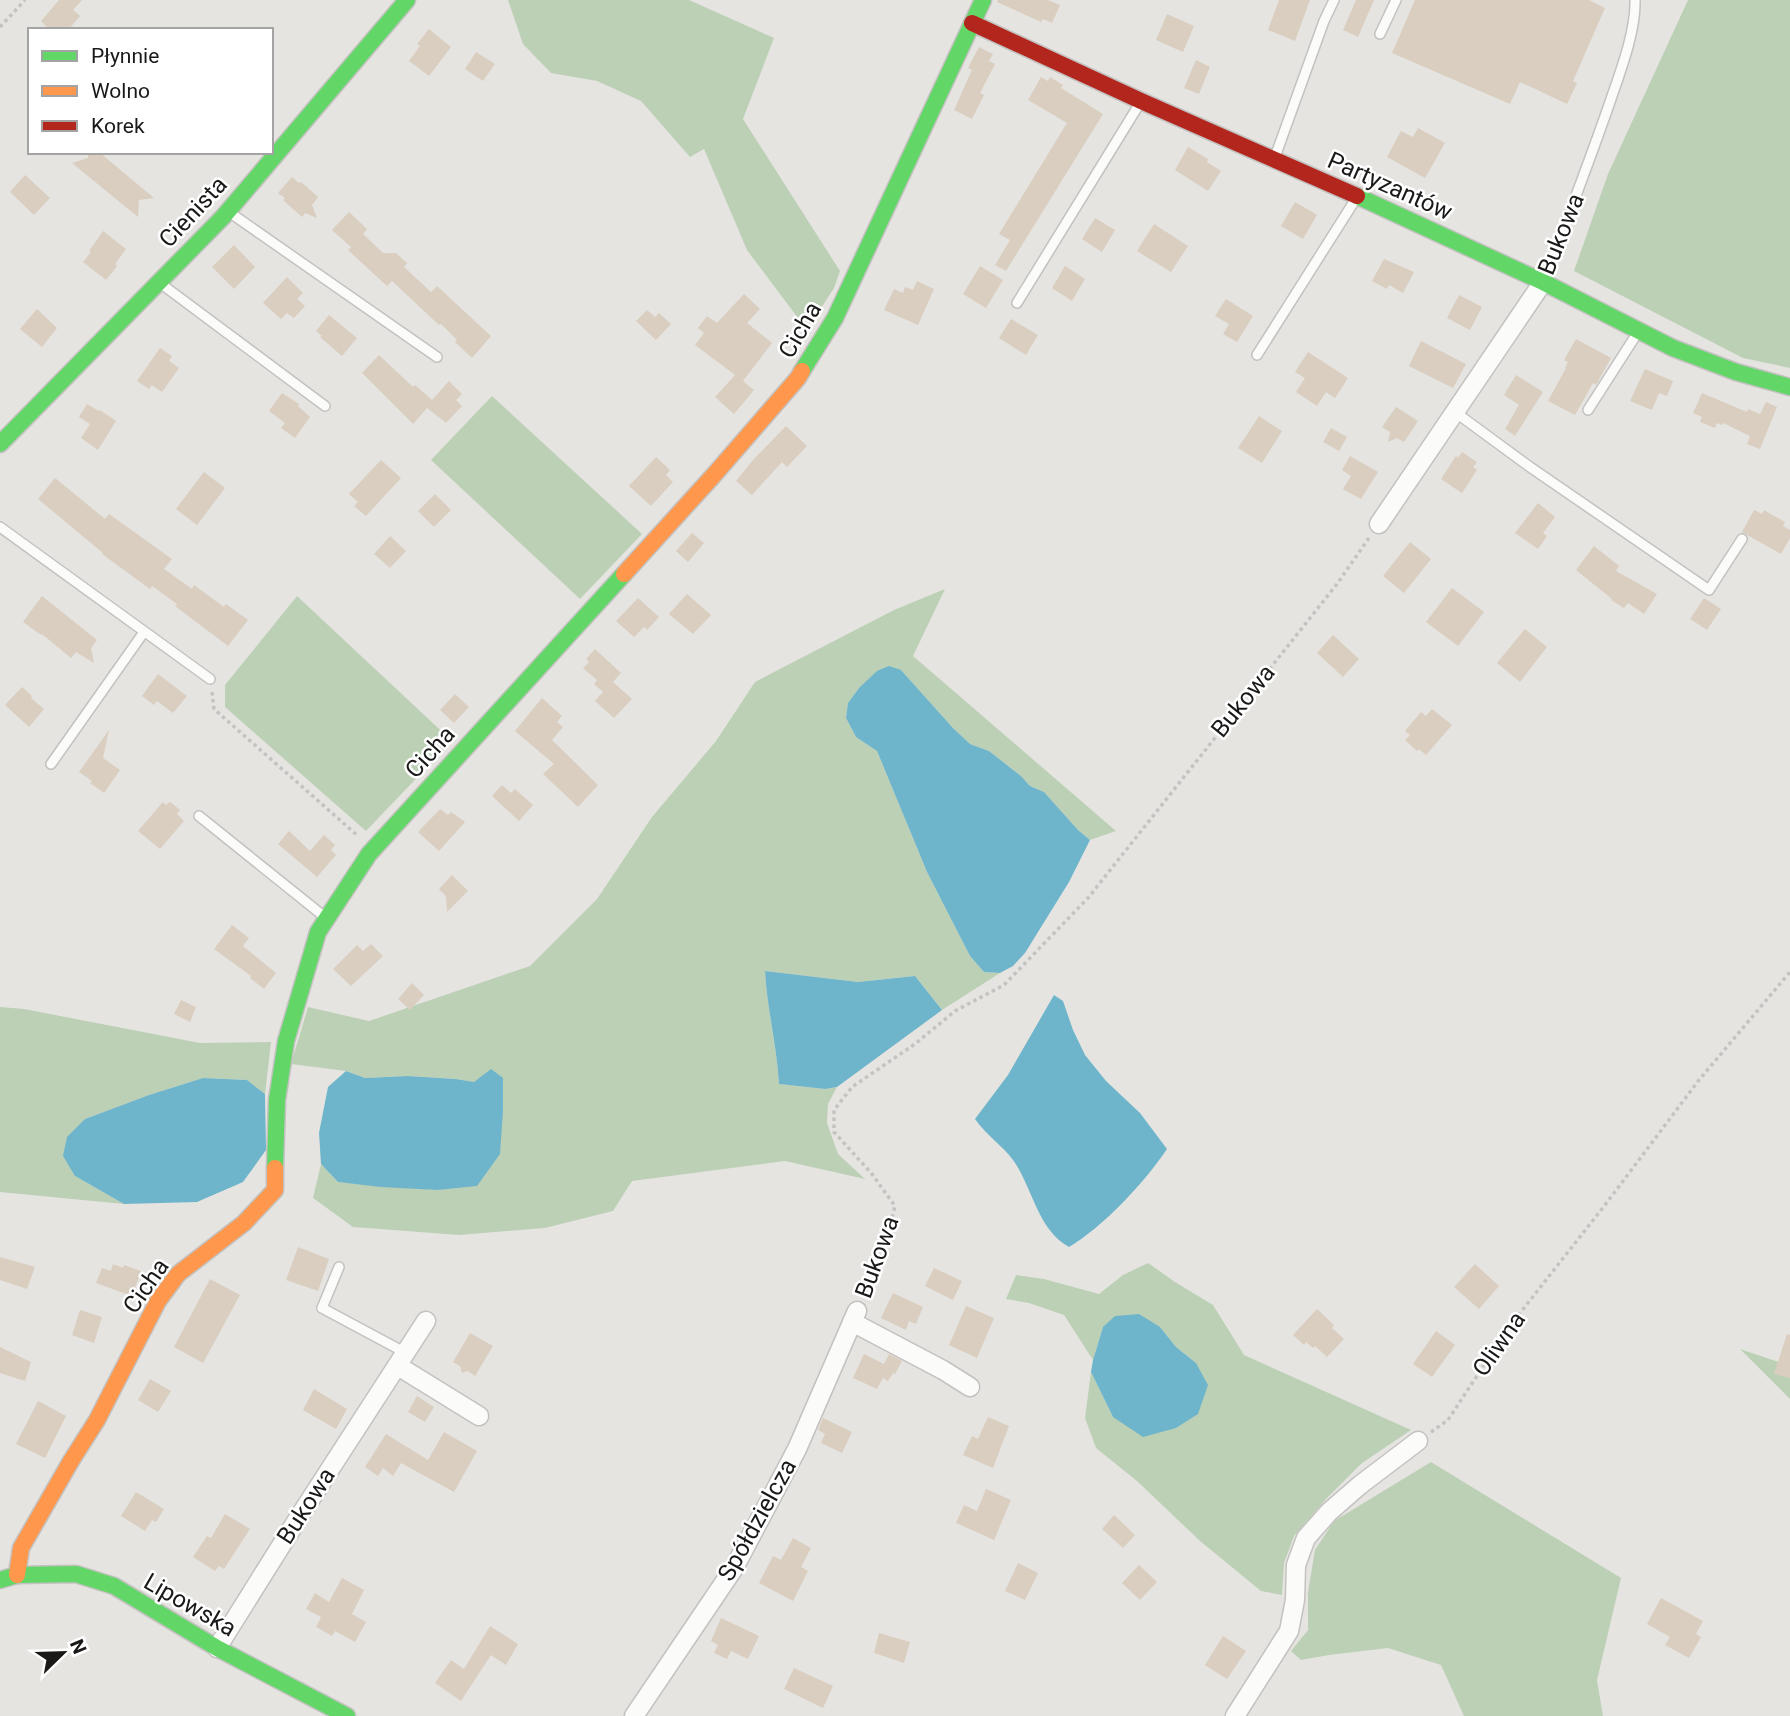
<svg xmlns="http://www.w3.org/2000/svg" width="1790" height="1716" font-family="Roboto,sans-serif">
<style>
.green{fill:#bcd0b6}
.water{fill:#6eb5cb}
.building{fill:#d9cebf}
.lines{fill:none;stroke-linecap:round;stroke-linejoin:round}
.lane-casing{stroke:#c3c2c0;stroke-width:12}
.street-casing{stroke:#c3c2c0;stroke-width:21}
.fast-casing{stroke:#c3c2c0;stroke-width:19}
.slow-casing{stroke:#c3c2c0;stroke-width:19}
.jam-casing{stroke:#c3c2c0;stroke-width:19}
.path{stroke:#c3c3c2;stroke-width:3.5;stroke-dasharray:3.5 3.5;stroke-linecap:butt}
.lane{stroke:#fbfbfa;stroke-width:9}
.street{stroke:#fbfbfa;stroke-width:18}
.fast{stroke:#63d668;stroke-width:16}
.slow{stroke:#ff974d;stroke-width:16}
.jam{stroke:#b3261e;stroke-width:16}
.labels{text-anchor:middle;dominant-baseline:central;stroke-width:5;stroke-linejoin:round;paint-order:stroke}
.street-label{font-size:24px;fill:#1a1918;stroke:#fff}
</style>
<rect width="100%" height="100%" fill="#e6e4e1"/>
<!-- green -->
<g class="green">
<path d="M508 0H689L774 38 743 119 840 271 834 288 807 330 747 250 704 149 690 157 641 101 597 81 551 73 523 44Z"/>
<path d="M1688 0H1790V368L1743 358 1574 271 1608 174Z"/>
<path d="M492 396 642 534 580 599 431 460Z"/>
<path d="M945 589 913 656 1116 831 1090 840 1078 830 1044 792 1030 786 1021 776 989 751 970 744 953 728 901 670 859 688 848 703 846 718 856 737 877 751 927 872 970 956 984 972 1000 973 942 1010 915 976 858 982 765 971C767 1009 777 1046 779 1084L825 1089 837 1087 828 1104 827 1123 838 1154 865 1179 785 1161 632 1181 613 1211 545 1228 459 1235 353 1227 313 1198 321 1164 338 1182 437 1190 474 1082 456 1079 408 1076 365 1078 346 1071 291 1064 308 1007 369 1021 530 966 597 899 652 817 716 741 755 682 894 610Z"/>
<path d="M297 596 452 741 366 831 225 707V685Z"/>
<path d="M0 1007 24 1009 200 1043 271 1042 265 1094 247 1080 203 1078 149 1095 85 1119 75 1176 124 1204 0 1192Z"/>
<path d="M1148 1263 1175 1282 1213 1305 1244 1355 1411 1430 1362 1463 1327 1498 1294 1536 1284 1563 1282 1595 1261 1591 1200 1541 1137 1481 1096 1448 1085 1418 1091 1372 1113 1417 1196 1363 1176 1347 1160 1327H1103L1093 1360 1064 1315 1029 1303 1006 1299 1016 1275 1044 1279 1099 1294 1123 1275Z"/>
<path d="M1740 1349 1790 1366V1399Z"/>
<path d="M1431 1462 1621 1578 1597 1680 1603 1716H1464L1441 1665 1388 1648 1329 1655 1301 1660 1291 1651 1308 1630V1592L1315 1550 1334 1521Z"/>
</g>
<!-- water -->
<g class="water">
<path d="M889 666 901 670 953 728 970 744 989 751 1021 776 1030 786 1044 792 1078 830 1090 840 1069 882 1025 953 1013 966 1000 973 984 972 970 956 927 872 877 751 856 737 846 718 848 703 859 688 877 671Z"/>
<path d="M765 971 858 982 915 976 942 1010 837 1087 825 1089 779 1084C777 1046 767 1009 765 971Z"/>
<path d="M1054 995 1063 1001 1073 1030 1085 1055 1106 1081 1140 1113 1167 1149C1145 1182 1103 1227 1069 1247 1037 1229 1033 1188 1013 1160 1002 1145 986 1135 975 1119L1008 1075Z"/>
<path d="M491 1069 503 1078V1112L500 1154 477 1186 437 1190 381 1187 338 1182 321 1164 319 1133 328 1087 346 1071 365 1078 408 1076 456 1079 474 1082Z"/>
<path d="M203 1078 247 1080 265 1094 266 1150 243 1182 197 1202 124 1204 75 1176 63 1156 67 1137 85 1119 149 1095Z"/>
<path d="M1139 1314 1160 1327 1176 1347 1196 1363 1208 1385 1198 1414 1176 1428 1143 1437 1113 1417 1091 1372 1093 1360 1103 1327 1115 1316Z"/>
</g>
<!-- building -->
<g class="building">
<path d="M59 0H82L73 10 80 16 68 30H50L41 21Z"/>
<path d="M998 0H1048L1060 5 1052 23 1043 19 1041 22 997 2Z"/>
<path d="M1279 0H1310L1295 41 1268 30Z"/>
<path d="M1356 0H1374L1358 37 1343 30Z"/>
<path d="M1415 0H1589L1605 8 1573 81 1577 83 1567 104 1520 82 1510 104 1392 53Z"/>
<path d="M1167 14 1194 26 1183 52 1156 40Z"/>
<path d="M429 29 451 47 429 76 409 61 420 46 417 44Z"/>
<path d="M979 47 993 54 989 61 995 64 980 93 984 95 972 119 954 110 972 70 968 68Z"/>
<path d="M476 52 495 64 483 81 465 69Z"/>
<path d="M1196 60 1210 67 1199 94 1184 88Z"/>
<path d="M1041 77 1048 81 1050 77 1063 85 1061 88 1103 114 1006 271 995 265 1010 240 999 234 1067 123 1028 100Z"/>
<path d="M1418 128 1445 143 1425 178 1387 157 1401 131 1413 137Z"/>
<path d="M1188 147 1208 159 1207 162 1221 171 1208 191 1175 170Z"/>
<path d="M88 152H99L154 198 139 200 138 217 72 163 88 158Z"/>
<path d="M25 175 50 198 34 215 10 192Z"/>
<path d="M292 177 299 183 301 182 318 197 312 205 317 218 305 213 302 217 283 200 285 198 278 193Z"/>
<path d="M1295 202 1317 215 1303 239 1281 226Z"/>
<path d="M349 212 367 229 363 234 383 253H396L407 263 404 267 431 292 437 286 491 336 472 358 455 342 457 340 441 324 439 325 392 281 387 286 348 250 351 247 332 230Z"/>
<path d="M1095 218 1115 230 1102 252 1082 239Z"/>
<path d="M1154 224 1188 246 1171 272 1137 251Z"/>
<path d="M103 231 126 249 115 264 117 266 106 280 83 262 91 252 89 251Z"/>
<path d="M234 245 255 267 234 289 212 267Z"/>
<path d="M1384 259 1414 272 1403 293 1389 285 1387 289 1372 281Z"/>
<path d="M980 266 1003 280 986 308 963 294Z"/>
<path d="M1065 266 1085 279 1072 301 1052 288Z"/>
<path d="M287 277 303 293 297 299 305 306 294 318 287 313 281 319 263 303Z"/>
<path d="M917 281 934 289 918 325 884 310 894 289 903 293 905 287 913 290Z"/>
<path d="M744 294 760 309 747 323 772 343 743 381 754 390 734 414 715 397 735 375 695 345 704 333 698 328 707 316 717 323Z"/>
<path d="M1459 295 1482 307 1470 330 1447 318Z"/>
<path d="M1226 299 1253 316 1237 342 1223 334 1229 324 1215 316Z"/>
<path d="M37 309 57 328 42 347 20 329Z"/>
<path d="M647 310 655 317 659 313 671 324 656 340 636 321Z"/>
<path d="M329 315 357 338 342 356 320 337 322 336 316 331Z"/>
<path d="M1011 319 1038 335 1026 355 999 338Z"/>
<path d="M1576 339 1611 358 1596 385 1593 383 1575 415 1548 401 1566 368H1565L1568 362 1564 360Z"/>
<path d="M1421 341 1466 364 1453 388 1409 366Z"/>
<path d="M160 348 172 356 169 361 179 368 162 392 152 385 149 389 137 381Z"/>
<path d="M1308 352 1348 378 1335 398 1326 392 1317 406 1296 392 1305 378 1295 372Z"/>
<path d="M379 355 413 387 415 385 432 400 449 381 462 394 456 400 462 406 446 423 427 408 413 424 362 373Z"/>
<path d="M1645 369 1673 381 1667 396 1659 393 1652 410 1630 401Z"/>
<path d="M1516 375 1543 392 1515 436 1505 429 1519 405 1504 395Z"/>
<path d="M282 393 299 404 298 406 310 417 295 438 281 428 285 423 269 411Z"/>
<path d="M1702 393 1747 412 1748 409 1760 414 1766 402 1777 407 1760 449 1747 444 1750 436 1723 423 1722 425 1717 423 1715 428 1700 422 1702 417 1693 413Z"/>
<path d="M87 404 99 411 100 410 116 421 98 450 81 438 90 424 79 417Z"/>
<path d="M1396 407 1418 421 1404 442 1397 438 1388 442 1390 432 1382 427Z"/>
<path d="M1259 416 1282 431 1262 463 1238 448Z"/>
<path d="M786 426 807 446 787 467 782 462 752 495 736 481 753 460Z"/>
<path d="M1331 428 1347 437 1339 451 1323 442Z"/>
<path d="M1462 452 1477 462 1473 467 1477 470 1462 493 1441 479 1456 456 1458 458Z"/>
<path d="M1350 456 1378 472 1361 499 1343 489 1351 476 1342 470Z"/>
<path d="M656 457 670 470 666 475 673 482 651 506 629 486Z"/>
<path d="M381 460 401 478 366 516 354 506 358 502 349 494Z"/>
<path d="M204 472 225 488 197 525 176 509Z"/>
<path d="M55 478 105 519 109 514 172 559 164 569 192 589 194 585 224 607 226 604 248 620 228 646 175 606 177 604 152 586 150 589 102 554 103 553 38 499Z"/>
<path d="M435 494 451 510 434 527 418 511Z"/>
<path d="M1538 503 1555 517 1543 533 1547 536 1538 549 1515 533Z"/>
<path d="M1754 510 1762 514 1764 510 1785 522 1783 526 1790 530V538L1781 554 1742 532Z"/>
<path d="M692 533 704 543 688 562 676 551Z"/>
<path d="M390 536 406 551 390 568 374 554Z"/>
<path d="M1410 542 1431 559 1404 593 1383 576Z"/>
<path d="M1594 546 1619 566 1616 571 1657 594 1644 614 1628 603 1624 608 1611 600 1612 599 1576 570Z"/>
<path d="M1452 588 1484 612 1458 646 1426 622Z"/>
<path d="M687 594 711 615 693 634 669 614Z"/>
<path d="M42 596 97 640 91 648 94 663 76 652 71 658 42 634 41 635 23 622Z"/>
<path d="M638 598 659 617 647 630 644 627 634 637 616 621Z"/>
<path d="M1704 598 1721 609 1707 630 1690 619Z"/>
<path d="M1525 629 1547 647 1520 682 1497 663Z"/>
<path d="M1333 635 1359 659 1343 677 1317 653Z"/>
<path d="M595 649 621 673 613 682 632 699 614 718 595 701 603 692 594 684 597 680 583 668 589 662 586 659Z"/>
<path d="M158 674 187 696 173 713 157 701 154 705 142 696Z"/>
<path d="M22 687 32 696 31 698 44 709 29 727 5 705Z"/>
<path d="M455 694 469 707 454 723 440 710Z"/>
<path d="M542 698 562 716 557 722 563 727 552 740 598 785 578 807 543 774 554 764 515 731Z"/>
<path d="M1432 709 1452 725 1426 755 1419 749 1417 751 1405 740 1410 735 1405 731 1421 712 1426 716Z"/>
<path d="M109 730 103 758 120 770 104 793 90 783 92 781 79 772Z"/>
<path d="M502 785 511 793 515 789 533 805 519 821 492 796Z"/>
<path d="M163 802 166 805 170 802 180 810 177 814 184 821 160 849 138 831Z"/>
<path d="M440 809 448 815 451 812 465 822 439 851 418 832Z"/>
<path d="M289 831 310 851 324 835 335 845 331 850 336 855 317 877 278 844Z"/>
<path d="M452 875 468 891 447 912 446 896 439 889Z"/>
<path d="M232 925 249 938 243 946 276 973 264 989 250 978 251 976 214 949Z"/>
<path d="M371 944 383 956 351 986 333 969 357 945 363 951Z"/>
<path d="M412 983 424 995 410 1010 398 999Z"/>
<path d="M181 1000 196 1007 190 1022 174 1014Z"/>
<path d="M298 1247 329 1259 318 1291 286 1280Z"/>
<path d="M0 1257 35 1267 27 1289 0 1280Z"/>
<path d="M113 1264 123 1268 124 1265 141 1271 132 1296 96 1283 102 1268 111 1271Z"/>
<path d="M1475 1264 1499 1286 1479 1309 1454 1287Z"/>
<path d="M934 1268 962 1281 953 1300 925 1286Z"/>
<path d="M210 1279 240 1295 203 1363 174 1347Z"/>
<path d="M893 1293 923 1307 916 1324 909 1321 906 1330 881 1318Z"/>
<path d="M966 1306 994 1318 977 1358 949 1345Z"/>
<path d="M1317 1309 1334 1325 1332 1328 1344 1339 1327 1357 1315 1346 1313 1348 1306 1342 1304 1345 1293 1335Z"/>
<path d="M80 1310 102 1317 94 1343 72 1335Z"/>
<path d="M1436 1331 1455 1345 1432 1377 1413 1364Z"/>
<path d="M470 1333 493 1346 475 1376 468 1371 462 1373 460 1366 453 1362Z"/>
<path d="M1787 1334 1790 1335V1378L1774 1374Z"/>
<path d="M0 1347 31 1362 25 1381 0 1373Z"/>
<path d="M864 1354 884 1364 889 1354 902 1361 895 1374 893 1373 888 1381 883 1378 877 1389 853 1378Z"/>
<path d="M150 1379 171 1391 158 1412 138 1400Z"/>
<path d="M314 1389 347 1409 336 1429 303 1410Z"/>
<path d="M417 1396 434 1407 425 1422 408 1412Z"/>
<path d="M38 1401 66 1416 45 1458 16 1444Z"/>
<path d="M988 1417 1009 1426 993 1468 963 1455 972 1436 978 1439Z"/>
<path d="M823 1418 852 1432 842 1453 821 1443 825 1434 818 1430Z"/>
<path d="M444 1432 477 1451 454 1492 401 1463 393 1476 383 1468 378 1476 365 1467 386 1434 428 1460Z"/>
<path d="M986 1489 1011 1500 994 1540 956 1523 964 1505 977 1511Z"/>
<path d="M136 1492 164 1509 156 1522 152 1520 145 1531 121 1516Z"/>
<path d="M225 1514 250 1529 224 1569 219 1566 215 1571 193 1557 207 1536 211 1538Z"/>
<path d="M1114 1515 1135 1535 1123 1548 1102 1529Z"/>
<path d="M793 1538 811 1548 801 1567 808 1571 793 1601 759 1583 773 1556 781 1560Z"/>
<path d="M1018 1563 1038 1573 1025 1600 1005 1591Z"/>
<path d="M1139 1565 1157 1582 1140 1600 1122 1583Z"/>
<path d="M342 1578 364 1590 352 1614 366 1622 355 1642 335 1631 332 1636 316 1627 321 1617 306 1609 315 1593 329 1602Z"/>
<path d="M1661 1598 1703 1621 1696 1634 1701 1637 1689 1658 1665 1645 1670 1637 1647 1624Z"/>
<path d="M721 1618 759 1636 748 1659 731 1651 727 1659 714 1653 718 1645 711 1641Z"/>
<path d="M490 1626 518 1644 506 1665 491 1655 461 1701 435 1683 451 1660 464 1669Z"/>
<path d="M879 1633 910 1642 904 1663 874 1653Z"/>
<path d="M1223 1636 1246 1651 1227 1679 1205 1665Z"/>
<path d="M794 1668 833 1686 823 1708 784 1689Z"/>
</g>
<g class="lines">
<defs>
<g id="lane">
<path d="M1380 34 1396 0"/>
<path d="M1275 157 1324 21 1334 0"/>
<path d="M229 212 437 357"/>
<path d="M1544 280C1567 220 1590 160 1611 99 1621 70 1636 30 1635 0"/>
<path d="M160 283 325 406"/>
<path d="M1017 303 1140 103"/>
<path d="M1257 355 1357 197"/>
<path d="M1588 410 1638 332"/>
<path d="M1455 412 1530 467 1709 590 1742 539"/>
<path d="M0 527 210 679"/>
<path d="M51 764 144 632"/>
<path d="M199 816 326 918"/>
<path d="M339 1267 322 1308 406 1353"/>
</g>
<g id="street">
<path d="M1379 524 1543 282"/>
<path d="M852 1322 943 1370 970 1387"/>
<path d="M398 1366 479 1416"/>
<path d="M217 1648 299 1517 426 1321"/>
<path d="M634 1716 734 1568 797 1449 857 1311"/>
<path d="M1235 1716 1289 1631 1295 1600 1296 1565 1306 1538 1329 1512 1360 1485 1418 1441"/>
</g>
<g id="fast">
<path d="M1357 196 1543 282 1673 348 1736 372 1790 387"/>
<path d="M802 371 835 318 983 0"/>
<path d="M0 444 223 217 407 0"/>
<path d="M275 1168 277 1100 286 1041 318 932 369 854 624 574"/>
<path d="M0 1580 17 1575 76 1574 114 1586 217 1648 347 1716"/>
</g>
<g id="slow">
<path d="M624 574 713 476 798 378 802 371"/>
<path d="M17 1575 21 1548 71 1461 97 1420 158 1301 178 1274 244 1223 275 1190V1168"/>
</g>
<path id="jam" d="M972 23 1141 101 1357 196"/>
</defs>
<!-- lane casing -->
<use href="#lane" class="lane-casing"/>
<!-- street casing -->
<use href="#street" class="street-casing"/>
<!-- fast casing -->
<use href="#fast" class="fast-casing"/>
<!-- slow casing -->
<use href="#slow" class="slow-casing"/>
<!-- jam casing -->
<use href="#jam" class="jam-casing"/>
<!-- path -->
<g class="path">
<path d="M0 27 25 0"/>
<path d="M212 692 214 709 358 836"/>
<path d="M863 1296 885 1247 895 1206 872 1174 834 1132V1110L852 1087 915 1044 955 1011 1004 985 1088 898 1337 584 1369 538"/>
<path d="M1431 1432 1448 1420 1509 1327 1605 1205 1699 1080 1790 972"/>
</g>
<!-- lane -->
<use href="#lane" class="lane"/>
<!-- street -->
<use href="#street" class="street"/>
<!-- fast -->
<use href="#fast" class="fast"/>
<!-- slow -->
<use href="#slow" class="slow"/>
<!-- jam -->
<use href="#jam" class="jam"/>
</g>
<g class="labels">
<!-- street labels -->
<g class="street-label">
<text transform="translate(1390 186) rotate(24)">Partyzantów</text>
<text transform="translate(193 212) rotate(-47)">Cienista</text>
<text transform="translate(1561 234) rotate(-68)">Bukowa</text>
<text transform="translate(800 330) rotate(-60)">Cicha</text>
<text transform="translate(1243 701) rotate(-51)">Bukowa</text>
<text transform="translate(430 752) rotate(-48)">Cicha</text>
<text transform="translate(877 1257) rotate(-70)">Bukowa</text>
<text transform="translate(146 1286) rotate(-55)">Cicha</text>
<text transform="translate(1499 1344) rotate(-55)">Oliwna</text>
<text transform="translate(306 1506) rotate(-57)">Bukowa</text>
<text transform="translate(757 1520) rotate(-61)">Spółdzielcza</text>
<text transform="translate(190 1605) rotate(30)">Lipowska</text>
</g>
</g>
<!-- legend -->
<rect x="28" y="28" width="245" height="126" fill="#ffffff" stroke="#a3a3a3" stroke-width="2"/>
<rect x="42" y="51" width="35" height="10" fill="#63d668" stroke="#a3a3a3" stroke-width="2"/>
<text x="91" y="63" font-size="21" fill="#1a1918">Płynnie</text>
<rect x="42" y="86" width="35" height="10" fill="#ff974d" stroke="#a3a3a3" stroke-width="2"/>
<text x="91" y="98" font-size="21" fill="#1a1918">Wolno</text>
<rect x="42" y="121" width="35" height="10" fill="#b3261e" stroke="#a3a3a3" stroke-width="2"/>
<text x="91" y="133" font-size="21" fill="#1a1918">Korek</text>
<!-- north arrow -->
<g transform="translate(63 1653) rotate(67)" stroke="#ffffff" stroke-width="5" paint-order="stroke">
<path d="M0-5L12 26L0 18L-12 26Z" fill="#1a1918"/>
<text y="-10" font-size="19" font-weight="bold" text-anchor="middle" fill="#1a1918">N</text>
</g>
</svg>
